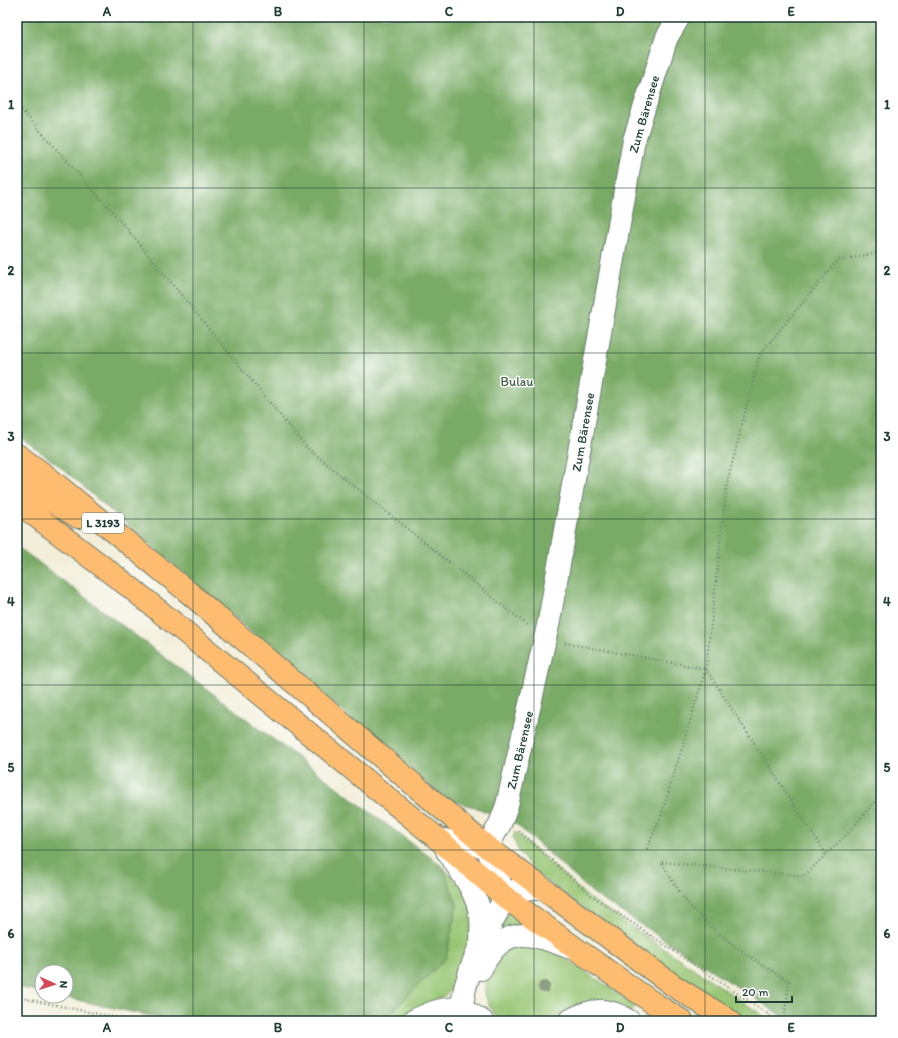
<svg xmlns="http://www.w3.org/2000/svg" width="898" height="1038" font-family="Itim,sans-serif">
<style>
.green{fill:#99c674;stroke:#5c8254}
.forest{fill:#7aab66;stroke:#4c744d}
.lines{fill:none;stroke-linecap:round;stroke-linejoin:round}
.minor-casing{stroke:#697b6e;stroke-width:24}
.major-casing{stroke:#697b6e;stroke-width:24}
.highway-casing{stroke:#697b6e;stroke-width:24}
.path{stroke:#697b6e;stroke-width:2.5;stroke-dasharray:1 3;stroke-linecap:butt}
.minor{stroke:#fff;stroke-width:22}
.major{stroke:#febc70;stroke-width:22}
.highway{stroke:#febc70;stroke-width:22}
.tree{fill:#8f9f87}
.grid{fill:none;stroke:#1f3d34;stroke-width:1;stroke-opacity:0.55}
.labels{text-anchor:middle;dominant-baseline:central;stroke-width:3;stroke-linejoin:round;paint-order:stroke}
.shield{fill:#fff;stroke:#627771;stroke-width:1}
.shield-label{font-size:12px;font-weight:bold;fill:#1f3d34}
.street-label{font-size:13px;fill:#1f3d34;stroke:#fff}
.park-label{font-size:13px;fill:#3e5f44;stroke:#fff}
.neatline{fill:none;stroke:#1f3d34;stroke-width:1.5}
.grid-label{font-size:13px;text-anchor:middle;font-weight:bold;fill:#1f3d34}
</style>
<rect width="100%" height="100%" fill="#fff"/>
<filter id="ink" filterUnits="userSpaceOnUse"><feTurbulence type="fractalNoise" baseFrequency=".025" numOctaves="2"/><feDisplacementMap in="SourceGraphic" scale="8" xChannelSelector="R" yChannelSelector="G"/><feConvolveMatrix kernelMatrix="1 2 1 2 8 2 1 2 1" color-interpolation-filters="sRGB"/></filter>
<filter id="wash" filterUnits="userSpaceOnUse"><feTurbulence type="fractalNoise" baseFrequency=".012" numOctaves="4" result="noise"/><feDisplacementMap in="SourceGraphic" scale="16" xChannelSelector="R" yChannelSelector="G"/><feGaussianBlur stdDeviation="0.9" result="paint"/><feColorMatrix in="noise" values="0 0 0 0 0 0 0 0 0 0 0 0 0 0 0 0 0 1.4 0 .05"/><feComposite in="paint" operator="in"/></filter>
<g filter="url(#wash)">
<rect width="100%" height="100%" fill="#f2eed9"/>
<!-- green -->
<g class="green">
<path d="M515 832 589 898 771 1021H746L677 978 536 873 519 852 513 838Z"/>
<path d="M443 867 460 885 471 901V941L463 970 453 987 444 996 394 1021H382L446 958 457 905Z"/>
<path d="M508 911 533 926 495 941Z"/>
<path d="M524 944 545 945 636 1005 631 1012C607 997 592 996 568 1010 563 1013 558 1018 553 1021 547 1023 509 1021 500 1021 483 1003 478 979 497 959 501 956 504 950 509 949 513 946 519 946 524 944Z"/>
</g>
<!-- forest -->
<g class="forest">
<path d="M17 17H881V1021H790L595 895 516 824 475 807 444 799 57 464 17 435Z"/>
<path d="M17 547 26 553 443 867 457 905 446 958 382 1021H173L59 996H66V972H42V992L17 987Z"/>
</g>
</g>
<g filter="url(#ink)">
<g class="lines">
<defs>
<g id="minor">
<path d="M438 839 487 847"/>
<path d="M487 847 500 824 507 805 549 621 634 140 667 37 679 17"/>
<path d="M487 847 505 897"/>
<path d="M447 851C461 871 477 893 481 917 482 925 481 934 481 942"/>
<path d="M481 969C504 922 530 933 571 948"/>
<path d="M461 1010 465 988 470 971 480 945 505 897 518 889H544"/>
<path d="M413 1021C428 1014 446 1005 462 1010 469 1012 475 1017 482 1021"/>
<path d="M569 1021C591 1008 607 1007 629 1021"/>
</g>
<g id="major">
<path d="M188 592 487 847 674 986 730 1021"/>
<path d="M169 619 438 839 505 897 579 951 655 1004 682 1021"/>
</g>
<g id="highway">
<path d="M17 455 46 476 188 592"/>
<path d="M17 480 78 517"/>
<path d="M17 502 131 588 169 619"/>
</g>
</defs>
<!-- minor casing -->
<use href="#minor" class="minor-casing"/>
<!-- major casing -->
<use href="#major" class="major-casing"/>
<!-- highway casing -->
<use href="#highway" class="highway-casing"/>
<!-- path -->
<g class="path">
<path d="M17 103 26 115 118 218 307 448 527 625"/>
<path d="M565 643 706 669 661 816 646 851"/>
<path d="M519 831 591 895 778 1021"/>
<path d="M826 854 706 669 727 483 760 354 837 261 881 252"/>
<path d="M662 862 804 876 851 830 881 794"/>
<path d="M662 863C669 874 675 886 683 897 711 933 750 958 789 981L784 1021"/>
<path d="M17 997 132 1021"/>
</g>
<!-- minor -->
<use href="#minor" class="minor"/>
<!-- major -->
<use href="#major" class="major"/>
<!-- highway -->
<use href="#highway" class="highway"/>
</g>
<!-- trees -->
<circle class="tree" cx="544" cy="987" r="6"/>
</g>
<!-- grid -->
<path class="grid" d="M193 17V1021M364 17V1021M534 17V1021M705 17V1021M17 188H881M17 353H881M17 519H881M17 685H881M17 850H881"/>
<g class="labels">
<!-- shield labels -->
<rect class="shield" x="82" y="513" width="42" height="20" rx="3"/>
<g class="shield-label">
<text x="103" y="523">L 3193</text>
</g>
<!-- street labels -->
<g class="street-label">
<text transform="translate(644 114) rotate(-74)">Zum Bärensee</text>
<text transform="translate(583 432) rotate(-80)">Zum Bärensee</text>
<text transform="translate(520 750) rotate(-77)">Zum Bärensee</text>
</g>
<!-- park labels -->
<g class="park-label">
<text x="517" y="381">Bulau</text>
</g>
</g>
<!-- margin -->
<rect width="898" height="1038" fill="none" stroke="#fff" stroke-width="44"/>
<!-- north arrow -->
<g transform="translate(54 984) rotate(93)"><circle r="19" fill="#ffffff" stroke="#a5b1ae"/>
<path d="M0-3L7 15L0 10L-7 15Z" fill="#d1495b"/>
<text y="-6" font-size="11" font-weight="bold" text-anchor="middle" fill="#1f3d34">N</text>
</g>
<!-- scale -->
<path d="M736 996v6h56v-6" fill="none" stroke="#1f3d34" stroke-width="2"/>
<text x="742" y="996" font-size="12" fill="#1f3d34" stroke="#ffffff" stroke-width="3" paint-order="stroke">20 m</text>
<rect x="22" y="22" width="854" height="994" class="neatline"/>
<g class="grid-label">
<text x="107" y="16">A</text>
<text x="278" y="16">B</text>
<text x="449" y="16">C</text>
<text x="620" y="16">D</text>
<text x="791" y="16">E</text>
<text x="11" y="109">1</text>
<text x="887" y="109">1</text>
<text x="11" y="275">2</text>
<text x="887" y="275">2</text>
<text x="11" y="441">3</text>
<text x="887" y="441">3</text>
<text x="11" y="606">4</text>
<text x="887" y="606">4</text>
<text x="11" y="772">5</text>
<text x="887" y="772">5</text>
<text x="11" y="938">6</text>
<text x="887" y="938">6</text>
<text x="107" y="1032">A</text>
<text x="278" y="1032">B</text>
<text x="449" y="1032">C</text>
<text x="620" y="1032">D</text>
<text x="791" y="1032">E</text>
</g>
</svg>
